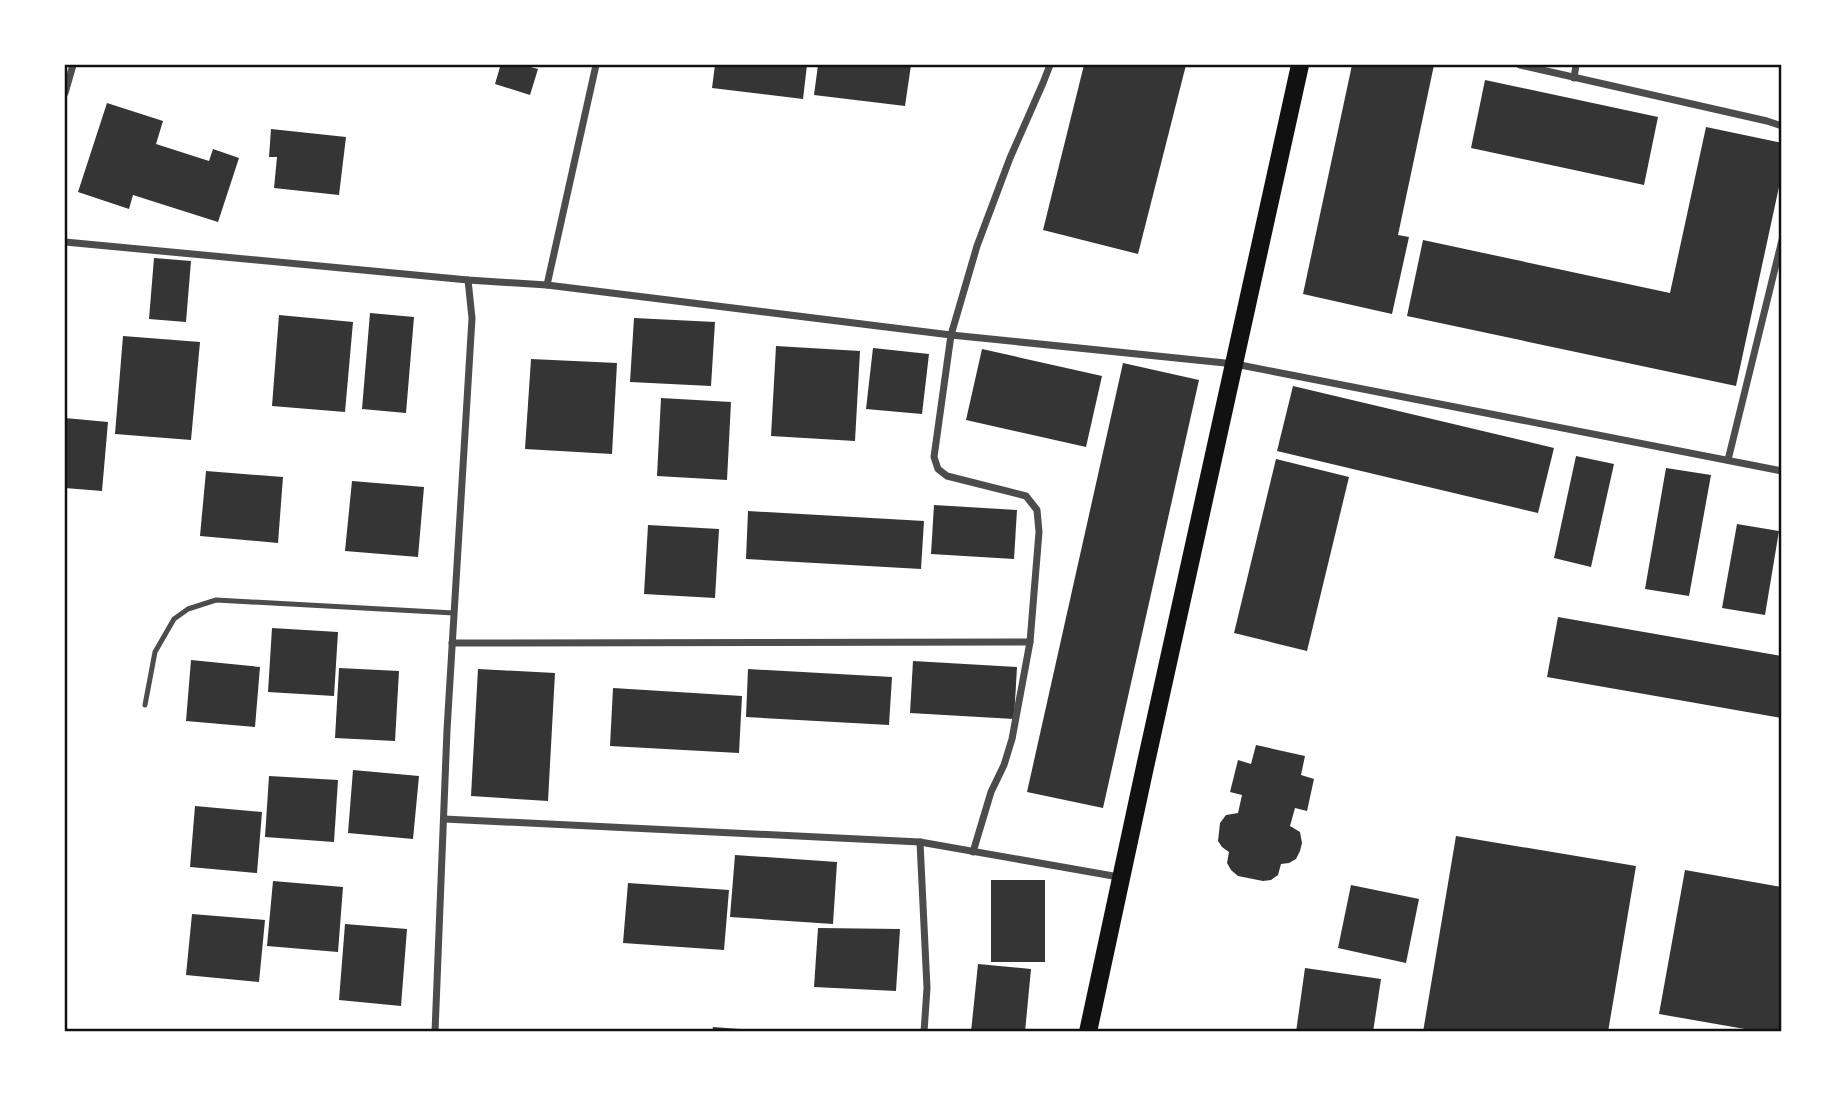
<svg xmlns="http://www.w3.org/2000/svg" width="1847" height="1097" font-family="Roboto,sans-serif">
<style>
.building{fill:#353535}
.lines{fill:none;stroke-linecap:round;stroke-linejoin:round}
.service{stroke:#4c4c4c;stroke-width:5}
.minor{stroke:#4c4c4c;stroke-width:7}
.primary{stroke:#111;stroke-width:18}
.neatline{fill:none;stroke:#111;stroke-width:2.5}
</style>
<rect width="100%" height="100%" fill="#fff"/>
<!-- building -->
<g class="building">
<path d="M494 65H523L538 69 530 95 495 84 500 67Z"/>
<path d="M715 65H807L803 99 712 88Z"/>
<path d="M818 65H911L905 106 814 95Z"/>
<path d="M1084 65H1186L1138 254 1043 230Z"/>
<path d="M1352 65H1434L1398 235 1409 237 1392 314 1303 294Z"/>
<path d="M1485 80 1658 117 1644 185 1471 148Z"/>
<path d="M107 103 163 121 156 144 209 161 213 149 239 158 218 222 133 195 129 209 78 192Z"/>
<path d="M1706 127 1782 143V173L1736 386 1407 316 1423 240 1670 293Z"/>
<path d="M271 129 346 137 339 195 274 188 277 157H269Z"/>
<path d="M154 258 191 261 186 322 149 319Z"/>
<path d="M370 313 414 317 406 413 362 409Z"/>
<path d="M279 315 353 322 345 412 272 406Z"/>
<path d="M634 318 715 322 711 386 630 382Z"/>
<path d="M123 336 200 342 191 440 115 434Z"/>
<path d="M776 346 860 351 855 441 771 436Z"/>
<path d="M873 348 929 354 922 414 866 409Z"/>
<path d="M982 349 1102 376 1086 447 966 420Z"/>
<path d="M531 359 617 363 612 454 525 449Z"/>
<path d="M1123 363 1199 380 1103 808 1027 792Z"/>
<path d="M1293 386 1554 448 1538 513 1277 451Z"/>
<path d="M661 398 731 402 727 480 657 476Z"/>
<path d="M65 418 108 422 102 491 65 488Z"/>
<path d="M1576 456 1614 464 1591 567 1554 558Z"/>
<path d="M1276 459 1349 477 1307 651 1234 633Z"/>
<path d="M1666 468 1711 475 1689 596 1645 589Z"/>
<path d="M206 471 283 477 278 543 200 536Z"/>
<path d="M352 481 424 487 418 557 345 551Z"/>
<path d="M934 505 1017 510 1014 559 931 554Z"/>
<path d="M748 511 924 521 921 569 746 559Z"/>
<path d="M1737 524 1779 531 1765 615 1722 608Z"/>
<path d="M648 525 719 529 715 598 644 594Z"/>
<path d="M1558 617 1782 656V718L1547 677Z"/>
<path d="M272 628 338 632 334 696 268 692Z"/>
<path d="M191 660 260 667 255 727 186 721Z"/>
<path d="M913 661 1017 667 1014 719 910 713Z"/>
<path d="M339 668 399 671 395 741 335 738Z"/>
<path d="M478 669 555 673 548 801 471 796Z"/>
<path d="M748 669 892 677 889 725 746 717Z"/>
<path d="M613 688 742 696 739 753 610 746Z"/>
<path d="M1256 745 1305 756 1301 775 1314 779 1307 811 1295 808 1290 826 1300 832 1302 843 1300 851 1296 859 1289 863 1281 864 1278 875 1271 880 1263 881 1238 876 1231 870 1227 863 1229 852 1222 847 1218 841 1220 823 1226 815 1238 813 1242 795 1230 792 1238 760 1251 764Z"/>
<path d="M353 770 419 776 413 839 348 833Z"/>
<path d="M269 776 338 780 334 842 265 837Z"/>
<path d="M195 806 262 812 257 873 190 867Z"/>
<path d="M1456 836 1636 866 1608 1032H1423Z"/>
<path d="M735 855 837 862 833 924 730 917Z"/>
<path d="M1685 870 1782 887V1032H1762L1659 1014Z"/>
<rect x="991" y="880" width="54" height="82"/>
<path d="M273 881 343 887 338 952 267 946Z"/>
<path d="M628 883 729 890 724 950 623 943Z"/>
<path d="M1351 885 1419 899 1406 963 1338 948Z"/>
<path d="M192 914 265 920 259 982 186 975Z"/>
<path d="M345 924 407 929 401 1006 339 1000Z"/>
<path d="M818 928 900 929 896 991 814 987Z"/>
<path d="M978 964 1031 969 1025 1032H971Z"/>
<path d="M1305 968 1381 979 1373 1032H1296Z"/>
<path d="M713 1027 753 1030V1032H712Z"/>
</g>
<g class="lines">
<!-- service -->
<path class="service" d="M145 705 155 652 174 619 188 609 216 600 454 613"/>
<!-- minor -->
<g class="minor">
<path d="M1520 65 1767 121 1782 126"/>
<path d="M1574 78 1576 65"/>
<path d="M65 93 73 65"/>
<path d="M65 242 468 280 547 285 951 335 1235 364 1782 471"/>
<path d="M547 285 596 65"/>
<path d="M1728 460 1782 240"/>
<path d="M452 643 1030 642"/>
<path d="M444 819 920 842 1119 877"/>
<path d="M920 842 927 988 924 1032"/>
<path d="M973 852 991 792 1004 765 1012 739 1030 642 1039 532 1037 510 1026 496 947 476 938 469 934 457 951 335 977 246 1010 158 1043 83 1050 65"/>
<path d="M435 1032 447 730 472 318 468 280"/>
</g>
<!-- primary -->
<path class="primary" d="M1088 1032C1156 709 1230 387 1300 65"/>
</g>
<!-- border -->
<rect width="1847" height="1097" fill="none" stroke="#ffffff" stroke-width="133"/>
<rect x="66" y="66" width="1714" height="964" class="neatline"/>
</svg>
